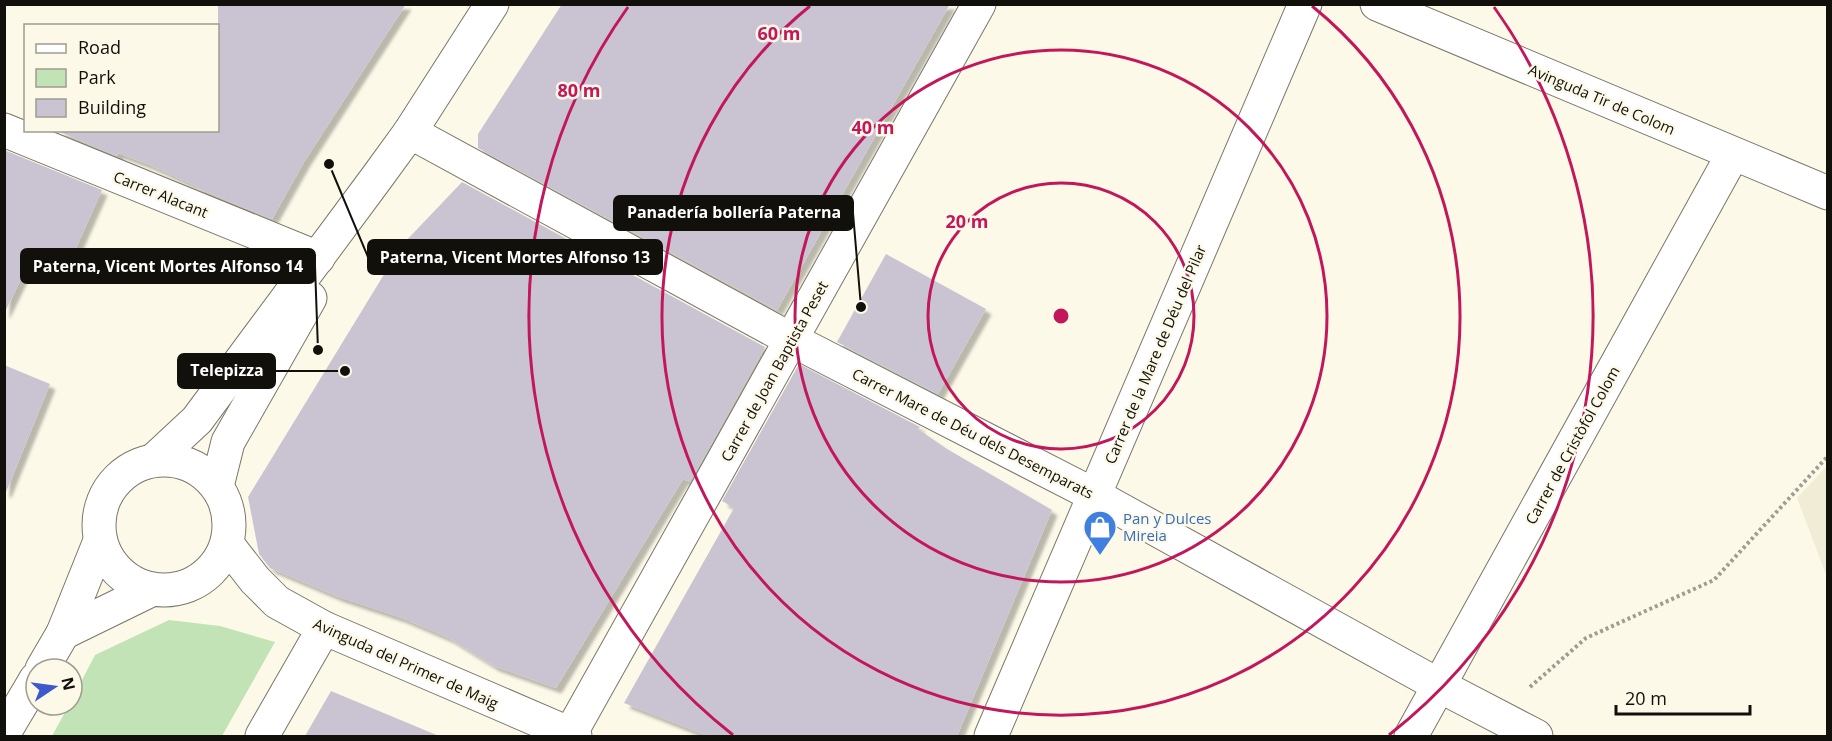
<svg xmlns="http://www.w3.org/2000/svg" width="1832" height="741" font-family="'Open Sans',sans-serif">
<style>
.built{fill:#f1ecd5}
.green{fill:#c2e3b5}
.building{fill:#cac4d2;filter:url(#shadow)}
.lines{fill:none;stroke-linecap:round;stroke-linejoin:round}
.minor-casing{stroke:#7a7669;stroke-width:35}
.path{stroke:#9f9c91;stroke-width:4;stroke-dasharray:3 3;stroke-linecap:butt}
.minor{stroke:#fff;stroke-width:33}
.ring{fill:none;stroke:#c2185b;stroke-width:3}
.labels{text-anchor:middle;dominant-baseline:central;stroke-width:5;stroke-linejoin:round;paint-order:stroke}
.street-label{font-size:15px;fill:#12100b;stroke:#fdf9e9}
.shop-label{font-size:15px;fill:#366cbe;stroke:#fdf9e9;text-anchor:start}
.centre{fill:#c2185b;stroke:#fdf9e9;stroke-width:3}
.ring-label{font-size:18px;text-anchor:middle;font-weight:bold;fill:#c2185b;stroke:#fdf9e9;stroke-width:5;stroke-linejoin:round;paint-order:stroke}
.leader{fill:none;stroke:#12100b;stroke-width:2}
.callout-dot{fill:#12100b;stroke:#fdf9e9;stroke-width:2}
.callout{fill:#12100b;stroke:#12100b;stroke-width:2}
.callout-label{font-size:16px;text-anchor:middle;font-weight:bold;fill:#fff}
</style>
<defs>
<filter id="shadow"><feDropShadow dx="5.5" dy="5.5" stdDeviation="1.5" flood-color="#0004"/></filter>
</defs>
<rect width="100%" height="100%" fill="#fdf9e9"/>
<!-- built -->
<path class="built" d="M1827 466V577L1797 498Z"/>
<!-- green -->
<path class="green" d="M169 620 220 626 275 642 222 736H52L69 705H72V699L95 655Z"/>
<!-- building -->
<g class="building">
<path d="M218 4H406L304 162 272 219 197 188 198 187 150 165 118 153 117 156 55 130H218Z"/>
<path d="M562 4H950L777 310 478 148V134Z"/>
<path d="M4 150 102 190 68 266 34 252 4 314Z"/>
<path d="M462 182 765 347 690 482 683 479 556 688 494 666 449 638 402 618 339 597 270 568 259 554 248 497 402 245Z"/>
<path d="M886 254 986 309 938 394 837 342Z"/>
<path d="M799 364 920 427 918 429 947 449 1052 510 957 736H708L624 703 734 508 722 501Z"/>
<path d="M4 365 50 384 6 492H4Z"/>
<path d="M331 691 439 736H305Z"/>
</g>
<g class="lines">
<defs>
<g id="minor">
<path d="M1377 4 1828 193"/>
<path d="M4 130 318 258"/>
<path d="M410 132 792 340 1094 495 1440 686 1536 736"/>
<path d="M154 460 197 420 378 176 410 132 492 4"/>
<circle cx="164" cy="525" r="65"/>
<path d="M217 486 228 442 310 298"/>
<path d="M227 544 255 580 277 602 324 628 575 736"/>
<path d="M63 633 151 590"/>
<path d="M42 669 63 633 100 541"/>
<path d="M4 733 36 679"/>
<path d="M262 736 324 628"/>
<path d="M569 736 979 4"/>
<path d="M991 736 1305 4"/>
<path d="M1411 736 1733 154"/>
</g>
</defs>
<!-- minor casing -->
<use href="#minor" class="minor-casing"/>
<!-- path -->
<path class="path" d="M1530 687 1586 638 1714 580 1828 456"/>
<!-- minor -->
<use href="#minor" class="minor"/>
</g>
<!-- distance rings -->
<g class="ring">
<circle cx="1061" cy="316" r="133"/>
<circle cx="1061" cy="316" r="266"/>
<path d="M1312 6A399 399 0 1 1 810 6"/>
<path d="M733 735A532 532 0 0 1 628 7M1494 7A532 532 0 0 1 1389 735"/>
</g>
<!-- icons -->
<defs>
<symbol id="shop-pin" viewBox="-11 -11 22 30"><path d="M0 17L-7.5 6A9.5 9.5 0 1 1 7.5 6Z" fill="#3f7fe0" stroke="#fdf9e9"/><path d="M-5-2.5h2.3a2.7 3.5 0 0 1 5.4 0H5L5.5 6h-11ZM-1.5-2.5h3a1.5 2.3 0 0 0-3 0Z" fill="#fff"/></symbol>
</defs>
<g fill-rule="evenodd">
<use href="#shop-pin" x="1081" y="508" width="38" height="52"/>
</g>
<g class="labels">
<!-- street labels -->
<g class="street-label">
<text transform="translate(1602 99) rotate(23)">Avinguda Tir de Colom</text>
<text transform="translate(161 194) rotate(22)">Carrer Alacant</text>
<text transform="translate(1155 354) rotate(-67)">Carrer de la Mare de Déu del Pilar</text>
<text transform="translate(774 371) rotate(-61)">Carrer de Joan Baptista Peset</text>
<text transform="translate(973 433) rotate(27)">Carrer Mare de Déu dels Desemparats</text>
<text transform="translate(1572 445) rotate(-61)">Carrer de Cristòfol Colom</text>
<text transform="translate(406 663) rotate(24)">Avinguda del Primer de Maig</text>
</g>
<!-- shop labels -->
<g class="shop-label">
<text x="1123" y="518">Pan y Dulces<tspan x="1123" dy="17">Mireia</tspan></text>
</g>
</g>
<circle cx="1061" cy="316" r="9" class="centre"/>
<g class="ring-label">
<text x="779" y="40">60 m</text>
<text x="579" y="97">80 m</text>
<text x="873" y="134">40 m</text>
<text x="967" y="228">20 m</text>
</g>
<!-- callouts -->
<path class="leader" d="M861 307L853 213M329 164L368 257M318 350L315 266M345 371L275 371"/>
<g class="callout-dot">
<circle cx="861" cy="307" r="6"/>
<circle cx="329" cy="164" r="6"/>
<circle cx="318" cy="350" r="6"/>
<circle cx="345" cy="371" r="6"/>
</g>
<g class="callout">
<rect x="614" y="196" width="239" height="34" rx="6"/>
<rect x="368" y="240" width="294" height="34" rx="6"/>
<rect x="21" y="249" width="294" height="34" rx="6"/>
<rect x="178" y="354" width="97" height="34" rx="6"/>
</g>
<g class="callout-label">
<text x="734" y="218">Panadería bollería Paterna</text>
<text x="515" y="263">Paterna, Vicent Mortes Alfonso 13</text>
<text x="168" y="272">Paterna, Vicent Mortes Alfonso 14</text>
<text x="227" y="376">Telepizza</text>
</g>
<!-- border -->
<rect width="1832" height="741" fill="none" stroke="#12100b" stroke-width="12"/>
<!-- legend -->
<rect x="24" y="24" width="195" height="108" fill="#fdf9e9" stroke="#9f9c90" stroke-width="1.5"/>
<rect x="36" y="44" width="30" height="9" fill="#ffffff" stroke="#9f9c90" stroke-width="1.5"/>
<text x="78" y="54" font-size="18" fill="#12100b">Road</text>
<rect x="36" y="69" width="30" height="18" fill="#c2e3b5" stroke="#9f9c90" stroke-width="1.5"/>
<text x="78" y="84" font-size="18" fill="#12100b">Park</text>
<rect x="36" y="99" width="30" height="18" fill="#cac4d2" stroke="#9f9c90" stroke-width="1.5"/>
<text x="78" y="114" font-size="18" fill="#12100b">Building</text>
<!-- north arrow -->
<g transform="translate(54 687) rotate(77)"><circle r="28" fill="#fdf9e9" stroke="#9f9c90" stroke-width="1.5"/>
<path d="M0-4.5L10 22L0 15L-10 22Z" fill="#3e59cb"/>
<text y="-9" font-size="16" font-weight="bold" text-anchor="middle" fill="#12100b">N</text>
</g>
<!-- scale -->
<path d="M1616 705v9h134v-9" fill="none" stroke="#12100b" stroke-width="3"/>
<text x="1625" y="705" font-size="18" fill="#12100b" stroke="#fdf9e9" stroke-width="4.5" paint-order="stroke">20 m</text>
</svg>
